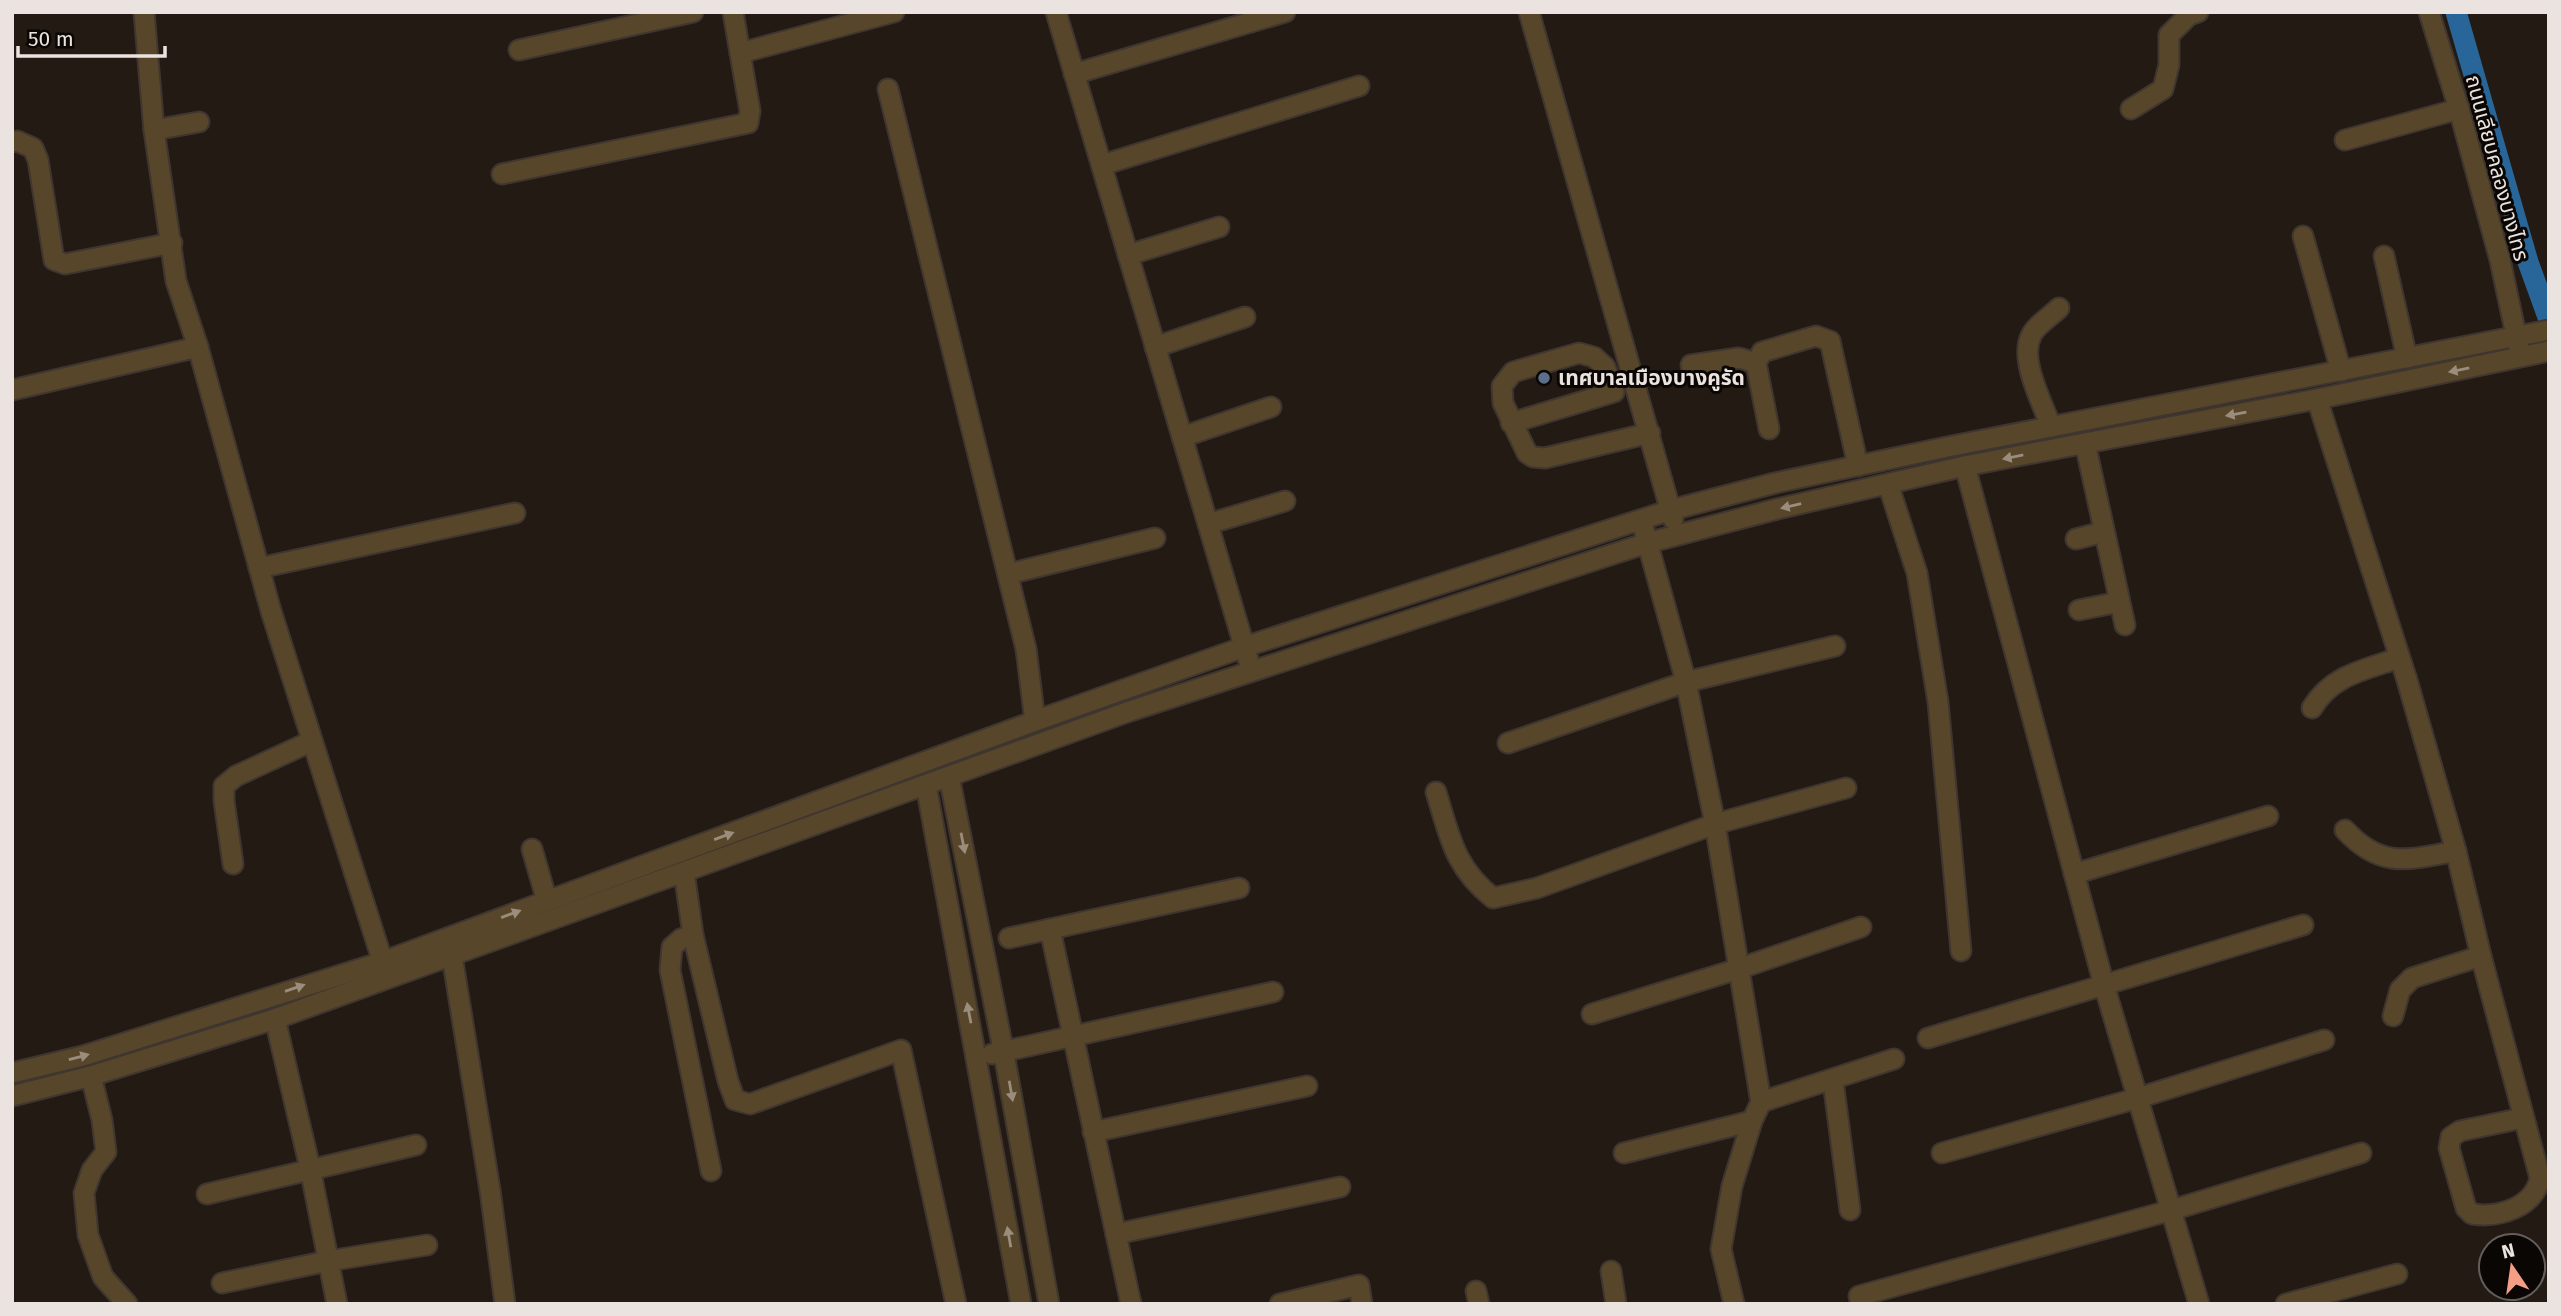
<svg xmlns="http://www.w3.org/2000/svg" width="2561" height="1316" font-family="'Fira Sans','Noto Sans Thai',sans-serif">
<style>
.lines{fill:none;stroke-linecap:round;stroke-linejoin:round}
.canal{stroke:#28669a;stroke-width:21}
.minor-casing{stroke:#3f3630;stroke-width:23}
.minor{stroke:#58462b;stroke-width:19}
.oneway{fill:#9a8d7c}
.service-dot{fill:#5c6f8a;stroke:#090604;stroke-width:2.5}
.labels{text-anchor:middle;dominant-baseline:central;stroke-width:6;stroke-linejoin:round;paint-order:stroke}
.street-label{font-size:21px;fill:#eae3df;stroke:#090604}
.poi-label{font-size:21px;font-weight:bold;fill:#eae3df;stroke:#090604;text-anchor:start}
</style>
<rect width="100%" height="100%" fill="#231a14"/>
<g class="lines">
<!-- canal -->
<path class="canal" d="M2456 12 2528 262 2549 320"/>
<defs>
<g id="minor">
<path d="M144 12 154 130 176 281 198 347 271 611 386 972"/>
<path d="M1056 12 1248 659"/>
<path d="M1529 12 1673 519"/>
<path d="M2429 12 2459 109 2500 260 2519 349"/>
<path d="M519 50 693 12"/>
<path d="M740 53 894 12"/>
<path d="M1074 74 1285 12"/>
<path d="M888 89 1026 649 1035 721"/>
<path d="M2131 109 2163 89 2169 65V35L2189 15 2198 12"/>
<path d="M154 130 199 122"/>
<path d="M2345 140 2459 109"/>
<path d="M12 142 17 141 33 148 38 160 54 260 65 264 172 243"/>
<path d="M1102 165 1359 86"/>
<path d="M502 174 748 123 750 111 733 12"/>
<path d="M2303 236 2341 371"/>
<path d="M1128 255 1219 227"/>
<path d="M2384 256 2407 358"/>
<path d="M1155 347 1245 317"/>
<path d="M1691 365 1739 358 1756 363"/>
<path d="M12 390 198 347"/>
<path d="M2317 399 2407 680 2456 851 2481 956 2540 1178C2534 1207 2500 1218 2472 1214L2466 1208 2449 1148 2451 1137 2460 1131 2523 1118"/>
<path d="M1511 423 1614 392 1605 367 1594 357 1579 353 1513 372 1502 386 1503 403 1527 453 1533 457 1545 458 1650 433"/>
<path d="M2051 427C2043 404 2019 360 2031 336 2035 326 2051 316 2059 308"/>
<path d="M1769 429 1756 363 1762 352 1816 336 1830 341 1858 466"/>
<path d="M1182 437 1271 407"/>
<path d="M2085 443 2125 625"/>
<path d="M1965 466 2104 985 2199 1304"/>
<path d="M1888 484 1917 573 1938 702 1961 951"/>
<path d="M1208 524 1285 501"/>
<path d="M1644 530 1686 682 1715 824 1761 1102 1752 1121 1732 1186 1721 1249 1734 1304"/>
<path d="M2076 539 2103 532"/>
<path d="M259 568 515 513"/>
<path d="M1008 574 1155 538"/>
<path d="M2079 610 2119 602"/>
<path d="M2312 708C2332 675 2364 670 2399 658"/>
<path d="M1508 743 1686 682 1835 646"/>
<path d="M949 776 1004 1054 1049 1304"/>
<path d="M926 785 1021 1304"/>
<path d="M1436 792C1450 837 1454 867 1493 898L1537 888 1715 824 1846 788"/>
<path d="M2345 830C2381 869 2408 860 2456 851"/>
<path d="M532 849 547 901"/>
<path d="M233 864 224 801V786L236 776 312 741"/>
<path d="M684 872 693 935 728 1081 735 1100 750 1104 901 1050 956 1304"/>
<path d="M2074 874 2268 816"/>
<path d="M1050 929 1131 1304"/>
<path d="M693 935 681 939 672 947 670 970 711 1171"/>
<path d="M1009 938 1239 888"/>
<path d="M452 956 490 1190 505 1304"/>
<path d="M1592 1014 1738 969 1861 927"/>
<path d="M2393 1016 2400 990 2412 978 2481 956"/>
<path d="M275 1019 310 1168 337 1304"/>
<path d="M1928 1038 2303 925"/>
<path d="M992 1054 1273 992"/>
<path d="M12 1073 83 1056 382 962 1035 721 1244 647 1671 510 1775 483 1952 446 2549 330"/>
<path d="M91 1076 102 1120 106 1152 92 1170 84 1193 88 1235 103 1277 127 1304"/>
<path d="M1833 1081 1850 1210"/>
<path d="M12 1096 91 1076 275 1019 1130 711 1647 543 1777 509 1965 466 2317 399 2549 351"/>
<path d="M1761 1102 1894 1059"/>
<path d="M1093 1132 1307 1086"/>
<path d="M1624 1153 1752 1121"/>
<path d="M1942 1153 2138 1098 2324 1040"/>
<path d="M207 1194 416 1145"/>
<path d="M1116 1234 1340 1187"/>
<path d="M1611 1271 1616 1304"/>
<path d="M222 1283 328 1261 427 1245"/>
<path d="M1476 1291 1479 1304"/>
<path d="M1280 1304 1359 1285 1362 1304"/>
<path d="M1861 1304 1859 1296 2172 1210 2361 1153"/>
<path d="M2286 1304 2397 1274"/>
</g>
</defs>
<!-- minor casing -->
<use href="#minor" class="minor-casing"/>
<!-- minor -->
<use href="#minor" class="minor"/>
</g>
<!-- one-way arrows -->
<defs><path id="oneway-solid" d="M-6-.8H1V-3.2L6.5 0L1 3.2V.8H-6Z" transform="scale(1.75)"/></defs>
<g class="oneway">
<use href="#oneway-solid" transform="translate(2459 370) rotate(169)"/>
<use href="#oneway-solid" transform="translate(2236 414) rotate(170)"/>
<use href="#oneway-solid" transform="translate(2013 457) rotate(169)"/>
<use href="#oneway-solid" transform="translate(1791 506) rotate(167)"/>
<use href="#oneway-solid" transform="translate(724 836) rotate(-20)"/>
<use href="#oneway-solid" transform="translate(963 843) rotate(79)"/>
<use href="#oneway-solid" transform="translate(511 914) rotate(-20)"/>
<use href="#oneway-solid" transform="translate(295 988) rotate(-19)"/>
<use href="#oneway-solid" transform="translate(969 1013) rotate(-101)"/>
<use href="#oneway-solid" transform="translate(79 1057) rotate(-15)"/>
<use href="#oneway-solid" transform="translate(1011 1091) rotate(80)"/>
<use href="#oneway-solid" transform="translate(1009 1237) rotate(-100)"/>
</g>
<!-- markers -->
<circle class="service-dot" cx="1544" cy="378" r="7"/>
<g class="labels">
<!-- street labels -->
<g class="street-label">
<text transform="translate(2497 168) rotate(75)">ถนนเลียบคลองบางไทร</text>
</g>
<!-- poi labels -->
<g class="poi-label">
<text x="1558" y="378">เทศบาลเมืองบางคูรัด</text>
</g>
</g>
<!-- border -->
<rect width="2561" height="1316" fill="none" stroke="#eae3df" stroke-width="28"/>
<!-- north arrow -->
<g transform="translate(2512 1267) rotate(347)"><circle r="33" fill="#090604" stroke="#635e5c" stroke-width="2"/>
<path d="M0-5L12 26L0 18L-12 26Z" fill="#f49e86"/>
<text y="-10" font-size="19" font-weight="bold" text-anchor="middle" fill="#eae3df">N</text>
</g>
<!-- scale -->
<path d="M18 46v10h147v-10" fill="none" stroke="#eae3df" stroke-width="3.5"/>
<text x="28" y="46" font-size="21" fill="#eae3df" stroke="#090604" stroke-width="5" paint-order="stroke">50 m</text>
</svg>
